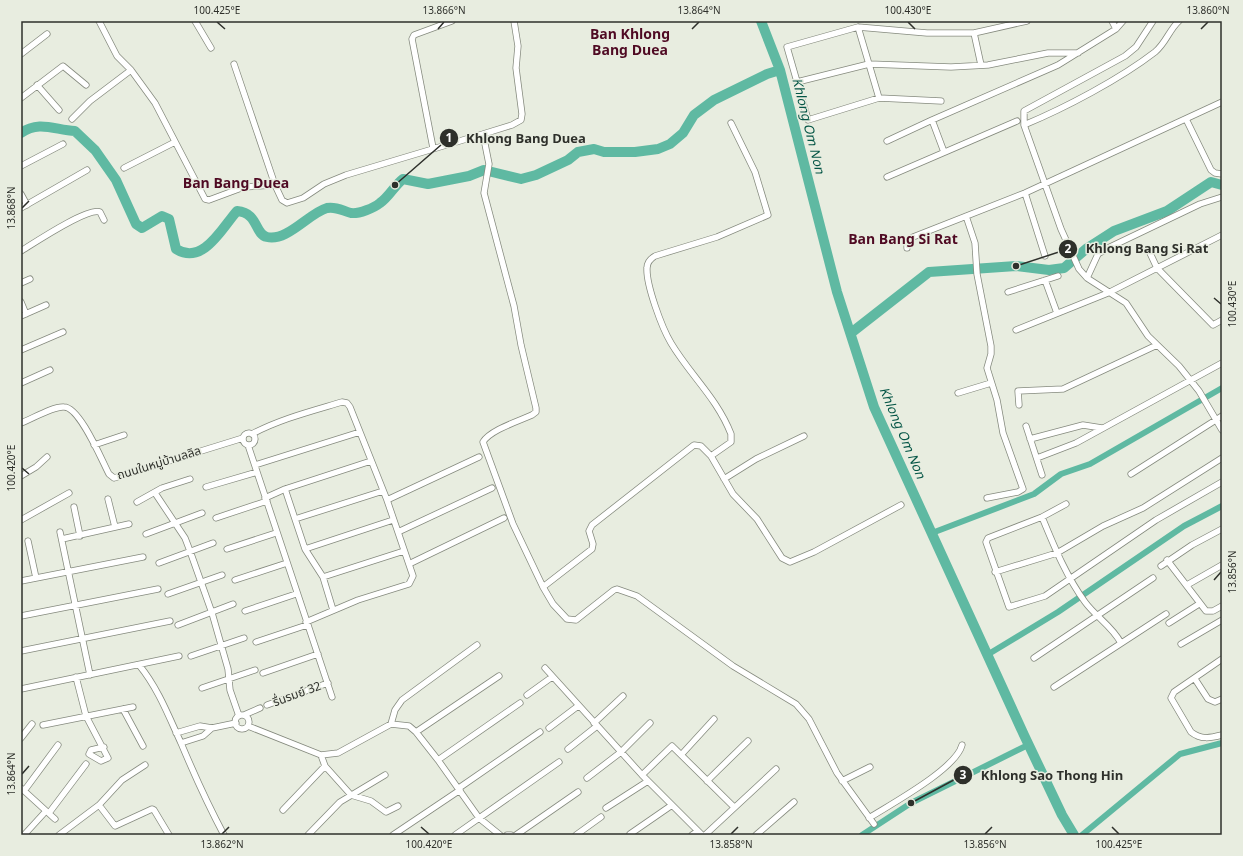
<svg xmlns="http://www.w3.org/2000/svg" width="1243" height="856" viewBox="0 0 1243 856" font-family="Georgia,'Noto Sans Thai',serif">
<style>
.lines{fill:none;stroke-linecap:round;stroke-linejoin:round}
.canal{stroke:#5fb9a2;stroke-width:6}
.river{stroke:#5fb9a2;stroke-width:10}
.street-casing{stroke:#858a7e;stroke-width:7}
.street{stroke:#fff;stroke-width:5.5}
.ticks{fill:none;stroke:#2e302b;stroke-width:1.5}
.labels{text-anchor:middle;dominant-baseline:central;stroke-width:3;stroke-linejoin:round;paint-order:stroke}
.street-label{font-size:12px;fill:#2e302b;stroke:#e8ede0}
.water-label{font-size:13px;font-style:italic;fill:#045545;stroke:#e8ede0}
.quarter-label{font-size:14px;font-weight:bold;fill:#4f0a23;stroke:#e8ede0}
.leader{fill:none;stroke:#2e302b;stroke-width:1.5}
.callout-dot{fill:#2e302b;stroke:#e8ede0;stroke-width:1.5}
.mark-label{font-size:12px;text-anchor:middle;font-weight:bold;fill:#fff}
.callout-label{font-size:13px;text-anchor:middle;font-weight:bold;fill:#2e302b;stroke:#e8ede0;stroke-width:3;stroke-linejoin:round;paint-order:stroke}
.neatline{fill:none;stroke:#2e302b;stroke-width:1.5}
.ticks-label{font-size:10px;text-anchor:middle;fill:#2e302b}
</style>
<rect width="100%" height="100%" fill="#e8ede0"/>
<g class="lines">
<path class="canal" d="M932,533L1034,494L1061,474L1090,464L1222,388
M987,655L1058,612L1184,526L1222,506
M862,835L911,803L1028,745
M1082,835L1180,754L1222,743"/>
<path class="river" d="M761,21L780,70L837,292L874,407L1024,735L1062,815L1074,835
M21,133C39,120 55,130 75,131L95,150L116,180L136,224L142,228L162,216L169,219L176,249C203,266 222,228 237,211C259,213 254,234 267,237C287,242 309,213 327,208C336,206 343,211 351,213C359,214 374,208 380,203C389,197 394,186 403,179L428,184L469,176L484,170L521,179L536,175L568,160L578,152L594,149L604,152H635L658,149L670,144L683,133L694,115L714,100L767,74L780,70
M851,333L929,272L1016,266L1049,270L1064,268L1086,249L1114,231L1167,211L1211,182L1222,185"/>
<g class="street-casing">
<path id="street" d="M99,21L117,56L131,70L155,103L205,199L209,200L244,187L275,185
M195,21L211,48
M514,21L518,46L516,68L522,114L521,120L512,125L483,134L489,164L484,193L514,306L521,345L536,408V412L532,415C519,421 490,430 483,442L513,524L543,587L553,604L567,619L576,620L614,590L617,589L637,596L733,666L796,704L809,719L837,773L874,824
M1112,21L1116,29
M1153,21L1136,47L1125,56L1024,111V125C1065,108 1120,79 1155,52C1166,43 1169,30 1179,21
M858,27L879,98
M974,33L981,65
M21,54L47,34
M234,64L275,185L282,200L287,203L303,198L324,184L346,175L483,134
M797,82L869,64L951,67L988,65L1048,53H1078
M37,85L59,110
M21,98L63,66L86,85
M941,101L879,98L808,120L787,47L858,27L927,33H974L1027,21
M72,119L90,101L131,70
M1186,119L1211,170L1215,173L1222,174
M932,120L1058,65L1116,29L1123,21
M1024,125L1061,229L1079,269L1087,278L1126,303L1148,336L1179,366L1199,391L1222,430
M887,141L932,120L944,152
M433,148L412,39L414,35L452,21
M21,166L63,144
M124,168L175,142
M887,177L1017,121
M1025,193L1045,256
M21,194L27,205
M21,208L87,170
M966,216L975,243L977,274L991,346V354L987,368L997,400L1003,433L1023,489L1018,492L987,498
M907,248V244L913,237L1025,193L1222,102
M21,251C34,243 88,207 100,212L104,220
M1150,253L1157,268L1213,325L1222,320
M1087,278L1098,254L1108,248L1200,204L1222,197
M1045,280L1057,313
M21,283L30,279
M1008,292L1058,276
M21,302L26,314
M21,316L46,305
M1016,330L1108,293L1222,235
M21,350L63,332
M21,383L50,370
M958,393L991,383
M1019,405L1018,391L1063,389L1157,345
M21,423C32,419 53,406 64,407C80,407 102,461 109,474L114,478L243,438
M1026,426L1042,475
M243 439a6 6 0 1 1 12 0a6 6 0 1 1-12 0Z
M252,434C280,419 312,411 342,402L347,403L350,407L387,500L413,576L409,584L358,600L306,622
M1030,439L1083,425L1102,428
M94,445L124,435
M248,445L332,697
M711,456L731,442V434C717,398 690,375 671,343C662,328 646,285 647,268C647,262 650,259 655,256L717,237L768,215L755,172L731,123
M1037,458L1076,443L1222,363
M255,465L360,432
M1131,474L1222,416
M21,476L36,467L47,457
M724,479L756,459L804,436
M206,487L257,472
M285,489L371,461
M155,493L185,538L190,551L212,613L228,669L230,690L239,716
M265,498L285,489L305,549L323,577L333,610
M108,499L115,527
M387,500L479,457
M137,502L162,488L190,479
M1066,504L1042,517L988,538L986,542L1009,607L1045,596L1156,520L1222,482
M74,507L80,536
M1042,517C1054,546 1066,576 1085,602C1096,617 1112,626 1121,643
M216,518L267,501
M295,519L383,491
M21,520L69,493
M60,532L90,675
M398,532L492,488
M146,534L202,513
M62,539L129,524
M28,541L36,578
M227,549L276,533
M305,549L393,520
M1167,560L1206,611H1213L1222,606
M159,563L213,543
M409,564L504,518
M1161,566L1192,545L1222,529
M995,572L1057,553L1103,526L1143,508L1222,458
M323,577L404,551
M235,580L287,563
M21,581L143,557
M1187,585L1222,565
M543,587L592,549L593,544L589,531L592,525L694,445L701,446L711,456L733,494L757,519L782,558L790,562L814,552L901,505
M168,594L222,575
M245,611L296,594
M21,616L158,589
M1169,623L1199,604
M178,625L233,604
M256,642L307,625
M1181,644L1222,620
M21,651L170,621
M191,656L244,638
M1034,658L1153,578
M1222,659L1174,692L1171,698L1191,732C1201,740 1210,738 1222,735
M139,665C158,688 169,717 181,743C194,774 208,805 224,835
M545,668L642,775L702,835
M263,673L318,654
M76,677L86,716L108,758L101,761L89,754L91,750L104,747
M1195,679L1208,699L1215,702L1222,699
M1054,687L1166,614
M202,688L255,670
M21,689L179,656
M527,695L552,677
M267,705L328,683
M123,709L143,746
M244,715L260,708
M235 722a7 7 0 1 1 14 0a7 7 0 1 1-14 0Z
M594,723L623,696
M391,724L395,710L402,700L477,645
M43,725L133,707
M248,726L321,755L338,753L391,724L409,726L416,732L438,760L479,818L500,835
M549,728L578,706
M416,732L499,676
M176,733L200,726L212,728L236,723
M21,738L32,724
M181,743L203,736L212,728
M568,749L597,726
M321,755L325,766L351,795L371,801L386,812L398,806
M681,755L714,719
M438,760L520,703
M642,775L672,746L734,807
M587,778L621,752L650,723
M707,781L748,741
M842,781L870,767
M21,788L55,819
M459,788L540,732
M24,791L58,745
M99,805L115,826L152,809L154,810L169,835
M606,808L648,781
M283,810L325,766
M49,813L86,764
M869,818C891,804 956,769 962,745
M630,834L672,805
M24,835L46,811
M59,835L99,805L122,780L145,765
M308,835L340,802L385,775
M393,835L460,790
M455,835L559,762
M507,835H511
M516,835L578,792
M576,835L601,817
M692,835L698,831
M705,835L776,769
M756,835L794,802"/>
</g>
<use href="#street" class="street"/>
</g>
<path class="ticks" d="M217,22L225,29M908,22L915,29M438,29L444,22M692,29L699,22M1201,29L1208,22M22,208L29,201M1214,298L1221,304M22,468L29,474M1214,580L1221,572M22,774L29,766M421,827L429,834M1112,827L1119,834M222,834L229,827M731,834L738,827M985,834L992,827"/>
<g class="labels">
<g class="street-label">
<text transform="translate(159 463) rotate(-17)">ถนนในหมู่บ้านลลิล</text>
<text transform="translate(297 694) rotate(-20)">รื่นรมย์ 32</text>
</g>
<g class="water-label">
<text transform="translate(808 126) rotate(76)">Khlong Om Non</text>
<text transform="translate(902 433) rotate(67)">Khlong Om Non</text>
</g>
<g class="quarter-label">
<text x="630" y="34">Ban Khlong<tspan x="630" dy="16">Bang Duea</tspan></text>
<text x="236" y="183">Ban Bang Duea</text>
<text x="903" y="239">Ban Bang Si Rat</text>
</g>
</g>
<path class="leader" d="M395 185L449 138M1016 266L1068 249M911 803L963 775"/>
<g class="callout-dot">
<circle cx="395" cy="185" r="4"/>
<circle cx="1016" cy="266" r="4"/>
<circle cx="911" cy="803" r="4"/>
<circle cx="449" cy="138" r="10"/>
<circle cx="1068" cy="249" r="10"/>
<circle cx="963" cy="775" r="10"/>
</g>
<g class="mark-label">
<text x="449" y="142">1</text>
<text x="1068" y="253">2</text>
<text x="963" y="779">3</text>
</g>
<g class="callout-label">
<text x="526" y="143">Khlong Bang Duea</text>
<text x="1147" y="253">Khlong Bang Si Rat</text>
<text x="1052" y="780">Khlong Sao Thong Hin</text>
</g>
<rect width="1243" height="856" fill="none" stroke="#e8ede0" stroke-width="44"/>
<rect x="22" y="22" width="1199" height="812" class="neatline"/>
<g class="ticks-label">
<text x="217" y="14">100.425°E</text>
<text x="444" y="14">13.866°N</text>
<text x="699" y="14">13.864°N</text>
<text x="908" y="14">100.430°E</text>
<text x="1208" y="14">13.860°N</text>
<text transform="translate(11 208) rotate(-90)" y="4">13.868°N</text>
<text transform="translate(1232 304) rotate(-90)" y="4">100.430°E</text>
<text transform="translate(11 468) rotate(-90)" y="4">100.420°E</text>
<text transform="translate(1232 572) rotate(-90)" y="4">13.856°N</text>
<text transform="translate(11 774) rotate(-90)" y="4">13.864°N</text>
<text x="222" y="848">13.862°N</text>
<text x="429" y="848">100.420°E</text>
<text x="731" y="848">13.858°N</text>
<text x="985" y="848">13.856°N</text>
<text x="1119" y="848">100.425°E</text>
</g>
</svg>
